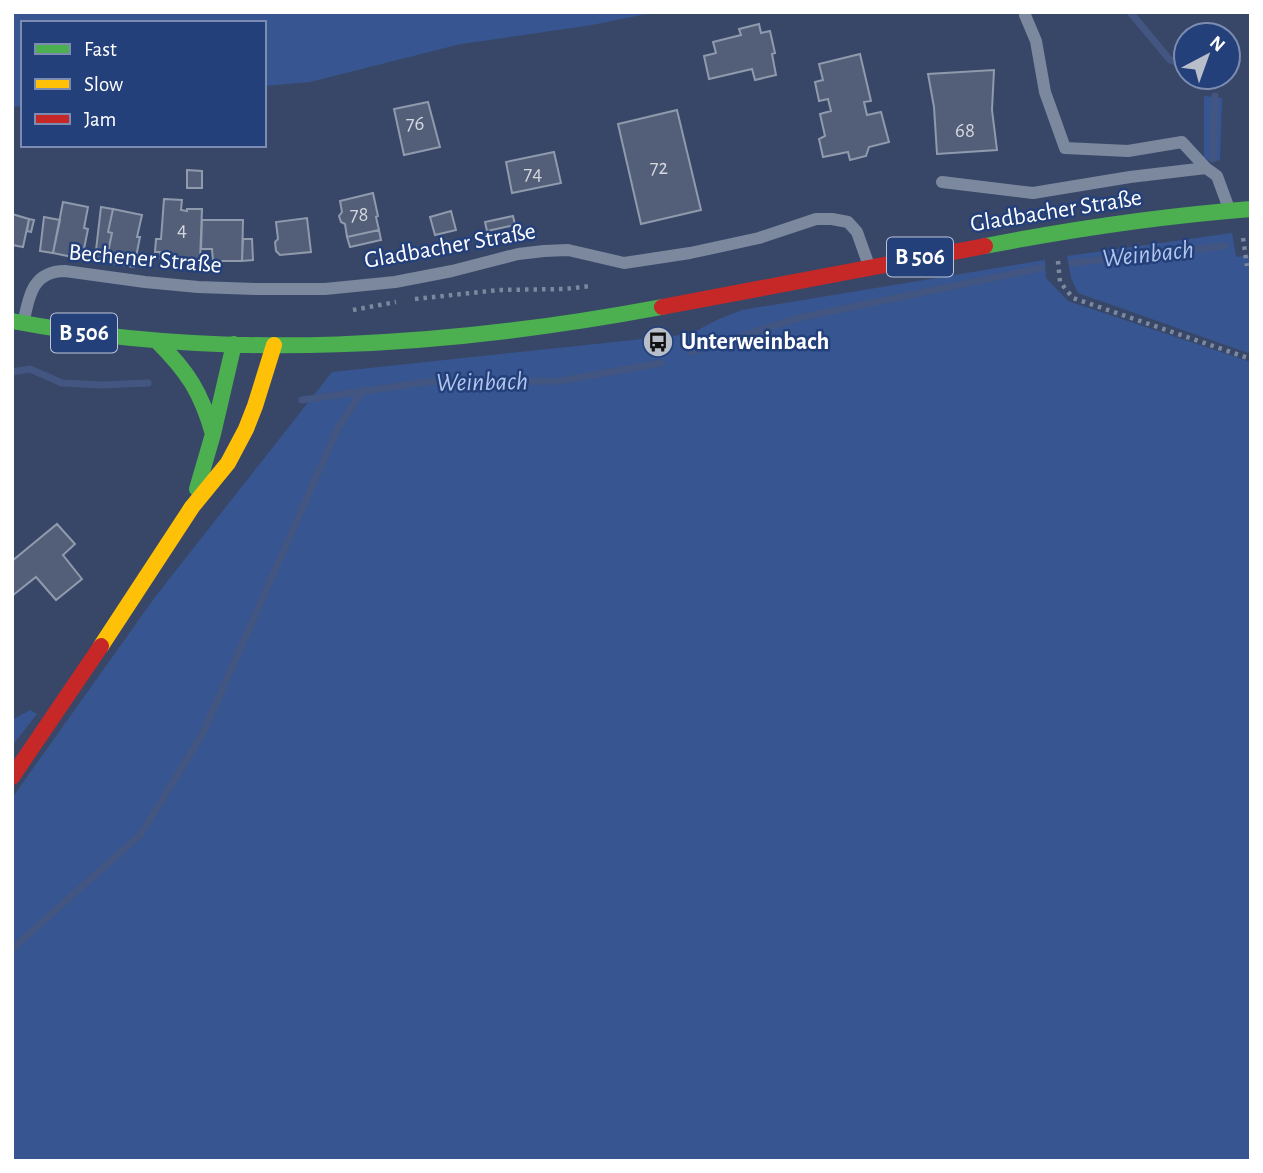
<svg xmlns="http://www.w3.org/2000/svg" width="1263" height="1173" viewBox="0 0 1263 1173" font-family="'Alegreya Sans',sans-serif">
<style>
.green{fill:#375691}
.lines{fill:none;stroke-linecap:round;stroke-linejoin:round}
.stream{stroke:#425681;stroke-width:7}
.building{fill:#535f79;stroke:#909aad;stroke-width:2}
.path{stroke:#7c889e;stroke-width:4.5;stroke-dasharray:3.5 5;stroke-linecap:butt}
.lane{stroke:#7c889e;stroke-width:12}
.fast{stroke:#4caf50;stroke-width:16}
.slow{stroke:#ffc107;stroke-width:16}
.jam{stroke:#c62828;stroke-width:16}
.labels{text-anchor:middle;dominant-baseline:central;stroke-width:5;stroke-linejoin:round;paint-order:stroke}
.number-label{font-size:21px;fill:#d4d7de}
.shield{fill:#24407b;stroke:#bdc6d7;stroke-width:2}
.shield-label{font-size:23px;font-weight:bold;fill:#fff}
.street-label{font-size:24px;fill:#fff;stroke:#24407b}
.poi-label{font-size:24px;font-weight:bold;fill:#fff;stroke:#24407b;text-anchor:start}
.water-label{font-size:26px;font-style:italic;fill:#b2c6ed;stroke:#24407b}
</style>
<rect width="100%" height="100%" fill="#384767"/>
<path class="green" d="M12,12H656L592,25L461,44L310,82L264,86V23H23V106L12,107Z
M1204,96L1222,98L1220,160L1211,162L1204,157Z
M1232,233L1236,257L1251,255V354L1078,293L1071,278L1067,256Z
M1045,260L1046,278L1068,301L1251,362V1161H12V798L155,597L332,372L690,334L719,319L742,310Z
M30,710L37,714L12,746V720Z"/>
<g class="lines">
<path class="stream" d="M1130,12L1170,60L1186,64
M1213,159L1215,96
M1072,263L1225,246
M691,352L799,318L1041,268
M12,372L30,369L62,383L101,385L148,383
M302,400L427,382L560,381L661,363
M12,949L141,834L203,733L338,428L362,391"/>
</g>
<path class="building" d="M759,24L761,33L770,31L775,53L772,54L776,75L755,80L752,69L709,79L704,56L716,53L713,42L741,35L739,29Z
M860,54L871,101L864,102L867,115L881,112L889,142L869,147L866,156L850,160L848,152L823,157L819,139L825,136L820,114L831,111L828,99L819,101L815,82L823,80L819,64Z
M994,70L992,110L997,150L937,154L934,107L928,74Z
M428,102L440,147L404,155L394,109Z
M677,110L701,210L641,224L618,124Z
M554,152L561,183L512,193L506,162Z
M187,170L202,171V188H187Z
M373,193L378,216L376,217L379,230L347,237L345,224L341,222L339,216L342,212L340,201Z
M164,199L182,200L181,210L187,211V209H202L200,261L160,258V252H155L156,239H161Z
M63,202L88,207L84,228L88,229L82,259L53,253Z
M101,207L113,209L108,232L112,233L106,261L95,259Z
M113,209L142,215L137,237H140L134,267L106,262L112,233L108,232Z
M451,211L456,230L435,235L430,217Z
M12,214L29,219L23,247L12,245Z
M513,216L515,225L487,231L485,222Z
M44,217L60,220L53,253L40,251Z
M307,218L311,252L280,255L276,251L275,242L278,239L276,222Z
M29,219L34,220L31,232L27,231Z
M202,220H243L242,261H213L212,249H201Z
M379,230L381,240L350,247L347,237Z
M243,239H252L253,260L242,261Z
M57,524L75,544L63,555L82,579L56,600L36,577L12,596V561Z"/>
<g class="lines">
<path class="path" d="M1243,238L1247,266
M1058,261L1060,282L1073,298L1251,359
M415,299L499,290L564,289L591,286
M353,310L396,302"/>
<path class="lane" d="M1025,15L1036,41L1045,92L1065,148L1128,151L1182,142L1206,168L1217,176L1228,206
M942,182L1033,193L1130,177L1206,168
M24,320C29,294 34,271 65,271L145,282L198,287L255,289H325L395,282L452,271L518,254L544,251L568,250L624,263L690,253L759,238L816,219H832L848,222L857,232L868,263"/>
<path class="fast" d="M985,246C1073,229 1162,216 1251,209
M12,321C227,362 448,347 662,307
M157,341C188,372 201,392 213,434
M197,489L213,434L234,344"/>
<path class="slow" d="M101,646L192,507L228,463L246,429L255,406L274,345"/>
<path class="jam" d="M662,307L985,246
M12,777L101,646"/>
</g>
<defs>
<g id="bus-disc" transform="scale(1.575)"><circle r="9.5" fill="#b9bfca" stroke="#24407b"/><path d="M-5-6H5V4H4V6H2V4H-2V6H-4V4H-5ZM-3.5-4V0h7V-4ZM-3.5 1.2v1.5H-2V1.2ZM2 1.2v1.5H3.5V1.2Z" fill="#111"/></g>
</defs>
<g fill-rule="evenodd">
<use href="#bus-disc" x="658" y="342"/>
</g>
<g class="labels">
<g class="number-label">
<text x="415" y="123">76</text>
<text x="965" y="130">68</text>
<text x="659" y="167">72</text>
<text x="533" y="173">74</text>
<text x="359" y="214">78</text>
<text x="182" y="229">4</text>
</g>
<g class="shield">
<rect x="887" y="237.5" width="66" height="39" rx="5"/>
<rect x="51" y="313.5" width="66" height="39" rx="5"/>
</g>
<g class="shield-label">
<text x="920" y="257">B 506</text>
<text x="84" y="333">B 506</text>
</g>
<g class="street-label">
<text transform="translate(1056 211) rotate(-9)">Gladbacher Straße</text>
<text transform="translate(450 246) rotate(-10)">Gladbacher Straße</text>
<text transform="translate(145 259) rotate(5)">Bechener Straße</text>
</g>
<g class="poi-label">
<text x="681" y="342">Unterweinbach</text>
</g>
<g class="water-label">
<text transform="translate(1148 254) rotate(-6)">Weinbach</text>
<text transform="translate(482 382) rotate(-1)">Weinbach</text>
</g>
</g>
<rect width="1263" height="1173" fill="none" stroke="#ffffff" stroke-width="28"/>
<rect x="21" y="21" width="245" height="126" fill="#24407b" stroke="#7c8cb0" stroke-width="2"/>
<rect x="35" y="44" width="35" height="10" fill="#4caf50" stroke="#7c8cb0" stroke-width="2"/>
<text x="84" y="56" font-size="21" fill="#ffffff">Fast</text>
<rect x="35" y="79" width="35" height="10" fill="#ffc107" stroke="#7c8cb0" stroke-width="2"/>
<text x="84" y="91" font-size="21" fill="#ffffff">Slow</text>
<rect x="35" y="114" width="35" height="10" fill="#c62828" stroke="#7c8cb0" stroke-width="2"/>
<text x="84" y="126" font-size="21" fill="#ffffff">Jam</text>
<g transform="translate(1207 56) rotate(41)"><circle r="33" fill="#24407b" stroke="#7c8cb0" stroke-width="2"/>
<path d="M0-5L12 26L0 18L-12 26Z" fill="#b9bfca"/>
<text y="-10" font-size="19" font-weight="bold" text-anchor="middle" fill="#ffffff">N</text>
</g>
</svg>
